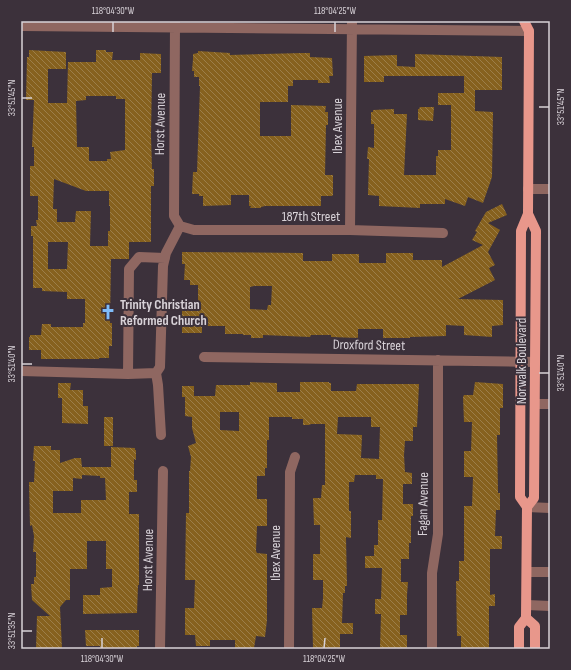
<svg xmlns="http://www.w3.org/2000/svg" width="571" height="670" viewBox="0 0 571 670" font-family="'Sofia Sans Condensed',sans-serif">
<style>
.building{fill:url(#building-back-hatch);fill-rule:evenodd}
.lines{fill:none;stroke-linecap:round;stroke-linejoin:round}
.minor{stroke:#8f6761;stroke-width:10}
.major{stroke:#e8978b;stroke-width:10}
.ticks{fill:none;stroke:#d8d2d8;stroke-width:1.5}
.labels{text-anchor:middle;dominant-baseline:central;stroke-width:4;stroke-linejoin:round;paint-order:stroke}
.street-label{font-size:14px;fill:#d8d2d8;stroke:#3c313b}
.poi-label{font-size:14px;font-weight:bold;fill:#d8d2d8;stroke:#3c313b;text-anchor:start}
.neatline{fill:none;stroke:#d8d2d8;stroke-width:1.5}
.ticks-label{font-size:10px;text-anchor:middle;fill:#d8d2d8}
</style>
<defs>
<pattern id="building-back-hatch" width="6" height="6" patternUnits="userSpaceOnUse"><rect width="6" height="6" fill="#86611e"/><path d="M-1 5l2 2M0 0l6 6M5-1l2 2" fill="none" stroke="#9c7e49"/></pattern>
</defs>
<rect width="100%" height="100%" fill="#3c313b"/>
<path class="building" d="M29,50L66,52V69H48V103H67L68,62H96V50H106V52H113L112,60H140V53L161,54V73H152L151,136L152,169H154V186H151V242H129V259H111L110,323H112V346H109V358H99V359H41V350H29V337H30V335H41L42,324H51V327H83V323H85V299H67V292L42,291V288H33V236H31V226H37L36,220H38V196H30V166H34V147H32L34,100H26L27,57H29ZM86,96H116V99H125V150L110,152L111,159H107V161H89V147H77L76,101L86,100ZM54,179L86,191H109V206H110V231H108V246H90L91,211H76L75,222H57V209H53ZM48,242H68L67,269H48Z
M198,51L230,53V55L302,53H310V57L332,58L333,76H329L330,83H318V80H293V86H288V102H260V136H291V105L326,106L325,112H328V125H326L325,175H333V195L332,196H321V206H265L261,207V208H250L251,206H249V195H231V205L203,206V196H199V194H192L193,172H197L200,86H199V77H194V71H192L193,59V54L198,53Z
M415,54L502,57V90H475V111L493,112L492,177L483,203L468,197L465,206L445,199V204H420V208L379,206V196L368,195L369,159H367L368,147L374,148V124H371V112H373V110L394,109V114H407L404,175H436V156H438V150H451V105H438V93H464V76H384V82H364V56L397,55V66L415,67Z
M420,107H434L433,121L418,120V109H419Z
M502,204L507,215L488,223L500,230L488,252L495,265L489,268L495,280L458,299L503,300V325L492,326V337L464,335V326L446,325V336L410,337V338H383V329H358V338L331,337V335H311L310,337L263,335V338H251V335H243V334H225V326H202V333H182V306H198V285H190V280H184L185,264H182V252L303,253V261H332V254H359V263H386V253H413V260H442V267L483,245L472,240L477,232L475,231L486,212ZM254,286H272L271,305H268L267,310L250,309V287Z
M250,382L277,383V392H300V382H329V383H331V391H356L357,384H419L417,427H413V441H405L404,455L405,472L412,473V484H403V504H413V516H411V543H409V559H401V582H408L407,595V615H400V635H407V649L380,648L381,614H375V599H381L382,568H365V556H374V545H378V520H382L383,479H376V475H355L354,482H349V511H351V538L346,537L347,586H345V593H343L342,623H353V634H340V648H313L312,608H322L323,598V580H313V554H320V525H314L313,498H321L322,485H325V424H311L309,425H303V419H292V417H269V440H267V468H265V476H257V499H267V526H257L256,551L257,553L267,554V620L265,637L256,636L254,648H235V640H210V646H196L195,635H185V608H194L195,580H185L186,513H189V471H190L191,457L188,446L196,443L192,428V417L185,416V397H182V386H194V396H215L216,385H250ZM220,412H239V431L220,430ZM338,417H371V427H380L379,459L361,458L362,435L337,434Z
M475,382L503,384V408H500V435H497L498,493H500V510H496L495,536H502V549H490V595L495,594V606H489V649H461V636H457L456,581H459V561H464V506H472L473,477H464V451H471L472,422H464L463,397L464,395H473Z
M58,383H71L70,390H83V406H88V424L62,423V398H58Z
M104,417H113V446H104Z
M34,446H51V450H60V463L75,458H81L82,467H111V447L135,448V450H136V460L134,459V480H137V492H129V514H139V585H138L137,613L83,614V595H100V588L112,587V569H106V541H87V569H70V600H66L60,607L62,649H36L37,616H50L32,600L31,584H34V577H36V552H33L34,536L32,525L30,526L29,482H34L35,461H33ZM82,475L100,476V478H105L106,500H81V513H53V491H73V478L82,479Z
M85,630H139V646H137V649H100V646H86Z"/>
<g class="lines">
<path class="minor" d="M175,22L174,216L180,226
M21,26L529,31
M528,189H550
M180,226L194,230H350L443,233
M350,230L352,21
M204,357L535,362
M21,371L128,374L156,373L160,367L163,266L166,253L180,226
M156,373L158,385L161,435
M128,374L129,269L139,257L165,258
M535,404H550
M527,507L550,508
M527,572H550
M527,605L550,606
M160,649L163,471
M289,649L290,472L295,457
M432,649V573L438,534V360"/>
<path class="major" d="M524,21L529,31L528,214L521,231L520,497L527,507
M526,618L535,626V649
M519,649V627L526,618L527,507L534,498L536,231L528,214"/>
</g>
<path class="ticks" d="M113,32V22M335,32V22M22,98H32M539,107H549M22,364H32M539,373H549M22,631H32M102,648V638M324,648L325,638"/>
<defs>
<g id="church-bare" transform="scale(1.2)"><path d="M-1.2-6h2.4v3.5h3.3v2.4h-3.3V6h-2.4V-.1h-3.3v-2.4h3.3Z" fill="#7fbdfa" stroke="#3c313b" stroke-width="2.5" paint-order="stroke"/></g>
</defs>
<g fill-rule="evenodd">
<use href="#church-bare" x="108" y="312"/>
</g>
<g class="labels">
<g class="street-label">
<text transform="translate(160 124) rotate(-89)">Horst Avenue</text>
<text transform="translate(337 126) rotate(-90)">Ibex Avenue</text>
<text x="311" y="216">187th Street</text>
<text transform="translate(369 345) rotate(1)">Droxford Street</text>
<text transform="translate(521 361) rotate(-90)">Norwalk Boulevard</text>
<text transform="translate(423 504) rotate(-89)">Fagan Avenue</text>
<text transform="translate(275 553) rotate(-90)">Ibex Avenue</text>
<text transform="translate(148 560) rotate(-89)">Horst Avenue</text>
</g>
<g class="poi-label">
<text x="120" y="304">Trinity Christian<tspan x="120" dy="16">Reformed Church</tspan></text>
</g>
</g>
<rect width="571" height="670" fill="none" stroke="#3c313b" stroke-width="44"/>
<rect x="22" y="22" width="527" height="626" class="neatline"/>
<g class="ticks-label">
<text x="113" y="14">118°04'30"W</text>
<text x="335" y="14">118°04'25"W</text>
<text transform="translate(11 98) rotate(-90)" y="4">33°51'45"N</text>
<text transform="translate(560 107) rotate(-90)" y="4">33°51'45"N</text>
<text transform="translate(11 364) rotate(-90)" y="4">33°51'40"N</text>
<text transform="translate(560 373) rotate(-90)" y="4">33°51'40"N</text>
<text transform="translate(11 631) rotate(-90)" y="4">33°51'35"N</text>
<text x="102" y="662">118°04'30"W</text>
<text x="324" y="662">118°04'25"W</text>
</g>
</svg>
